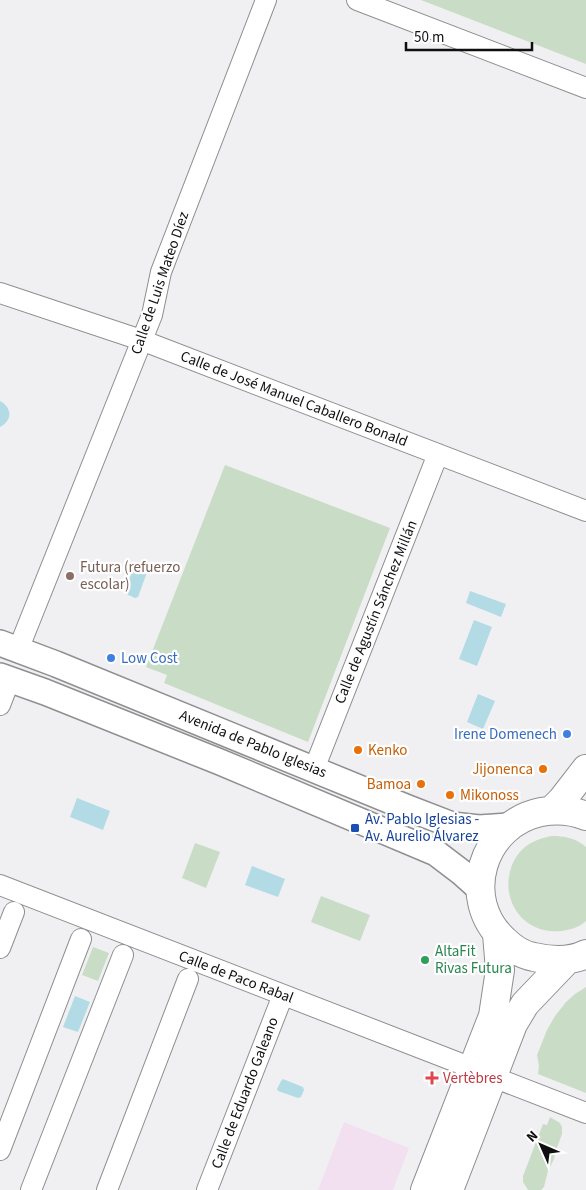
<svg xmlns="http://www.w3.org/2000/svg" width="586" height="1190" viewBox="0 0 586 1190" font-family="'Source Sans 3',sans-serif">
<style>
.commercial{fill:#f2e0f1}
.green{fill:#c9dcc6}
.water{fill:#b2dbe5}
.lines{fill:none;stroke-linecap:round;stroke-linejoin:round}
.minor-casing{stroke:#8f8f92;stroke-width:22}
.tertiary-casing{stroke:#8f8f92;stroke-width:28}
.secondary-casing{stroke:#8f8f92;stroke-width:30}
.minor{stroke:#fff;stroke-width:20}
.tertiary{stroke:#fff;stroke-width:25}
.secondary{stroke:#fff;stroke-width:28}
.education-dot{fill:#8d6e63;stroke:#fefeff;stroke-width:2}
.shop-dot{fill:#3f7fe0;stroke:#fefeff;stroke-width:2}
.food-dot{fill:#e8710a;stroke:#fefeff;stroke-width:2}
.transit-dot{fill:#1a4fb4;stroke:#fefeff;stroke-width:2}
.leisure-dot{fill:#2e9e5b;stroke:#fefeff;stroke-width:2}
.health-dot{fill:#e0444e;stroke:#fefeff;stroke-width:2}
.labels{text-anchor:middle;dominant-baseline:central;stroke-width:4.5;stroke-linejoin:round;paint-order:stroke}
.street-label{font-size:15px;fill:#0f0f10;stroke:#fefeff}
.education-label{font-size:15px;fill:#785e54;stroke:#fefeff;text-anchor:start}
.shop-label{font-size:15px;fill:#366cbe;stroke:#fefeff;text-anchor:start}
.food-label{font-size:15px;fill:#c56008;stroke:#fefeff;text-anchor:start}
.transit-label{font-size:15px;fill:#164399;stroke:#fefeff;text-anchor:start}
.leisure-label{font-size:15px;fill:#27864d;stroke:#fefeff;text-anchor:start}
.health-label{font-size:15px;fill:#be3a42;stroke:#fefeff;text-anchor:start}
</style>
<rect width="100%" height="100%" fill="#f0f0f3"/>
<path class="commercial" d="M344,1122L409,1148L393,1190H318Z"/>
<path class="green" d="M421,0H586V64Z
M225,465L390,528L308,742L164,683L167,675L146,667Z
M552,836C564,836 576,838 586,847V921C580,927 570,930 561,931C525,935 500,902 511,868C513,861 518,853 524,848C532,841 541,838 552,836Z
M195,843L220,852L206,888L182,878Z
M321,896L370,915L360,941L311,922Z
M93,947L109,953L98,981L82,975Z
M586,987V1093L538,1074L539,1066L537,1055L547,1030L555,1016L566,1002L575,994Z
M550,1117L560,1123L562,1127V1134L555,1153L554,1159L548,1171L544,1187L541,1190H528L523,1182V1176L543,1124L547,1125Z"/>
<path class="water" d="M0,401C13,408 12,421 0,427Z
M135,569L145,572L146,575L138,597L135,598L126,594L124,592L133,570Z
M470,591L506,604L501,617L466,603Z
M474,620L492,627L477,666L459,659Z
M478,694L495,701L483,729L467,722Z
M77,798L110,811L103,830L70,817Z
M252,866L285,879L278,897L245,885Z
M75,996L90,1002L78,1032L63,1027Z
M283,1079L303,1087L304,1090L301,1097L298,1098L278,1091L277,1089L281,1081Z"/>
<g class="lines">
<g class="minor-casing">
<path id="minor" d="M357,0L586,88
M0,293L141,340L586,511
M18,650L152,315L161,272L266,0
M0,705L10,679
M314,769L438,454
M0,885L472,1068
M0,948L14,912
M493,1077L586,1113
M0,1150L81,939
M31,1190L123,955
M107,1190L188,979
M207,1190L283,995"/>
</g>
<g class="tertiary-casing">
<path id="tertiary" d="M0,643L56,664L408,808L452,825L479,828L509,826
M0,676L45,692L220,762L436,853L461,872L480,889"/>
</g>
<g class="secondary-casing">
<path id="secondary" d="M552,810L562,800L586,769
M586,816C571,810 557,809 541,812C482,824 459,899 504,940C512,948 522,955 534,957C551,961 570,962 586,954
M425,1190L493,1016L500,970L497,934
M449,1190L513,1024L525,1004L567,960"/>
</g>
<use href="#minor" class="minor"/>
<use href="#tertiary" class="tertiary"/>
<use href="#secondary" class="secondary"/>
</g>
<circle class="education-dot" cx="70" cy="576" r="5"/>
<g class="shop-dot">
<circle cx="111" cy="658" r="5"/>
<circle cx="567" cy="734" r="5"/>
</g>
<g class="food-dot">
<circle cx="358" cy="750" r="5"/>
<circle cx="543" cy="769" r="5"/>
<circle cx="421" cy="784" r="5"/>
<circle cx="450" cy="795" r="5"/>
</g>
<rect class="transit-dot" x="350" y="823" width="10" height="10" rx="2.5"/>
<circle class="leisure-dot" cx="425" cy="960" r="5"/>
<path class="health-dot" d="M429.5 1070.5h5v5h5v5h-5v5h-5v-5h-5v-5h5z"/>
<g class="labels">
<g class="street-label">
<text transform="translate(160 283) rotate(-71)">Calle de Luis Mateo Díez</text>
<text transform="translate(294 399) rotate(21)">Calle de José Manuel Caballero Bonald</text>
<text transform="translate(376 612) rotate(-68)">Calle de Agustín Sánchez Millán</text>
<text transform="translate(253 744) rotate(22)">Avenida de Pablo Iglesias</text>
<text transform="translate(236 977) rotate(21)">Calle de Paco Rabal</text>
<text transform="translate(245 1093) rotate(-69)">Calle de Eduardo Galeano</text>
</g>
<g class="education-label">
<text x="80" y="567">Futura (refuerzo<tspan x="80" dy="17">escolar)</tspan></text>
</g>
<g class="shop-label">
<text x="121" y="658">Low Cost</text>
<text x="557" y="734" text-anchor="end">Irene Domenech</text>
</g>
<g class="food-label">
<text x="368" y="750">Kenko</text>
<text x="533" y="769" text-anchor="end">Jijonenca</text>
<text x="411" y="784" text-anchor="end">Bamoa</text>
<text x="460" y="795">Mikonoss</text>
</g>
<g class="transit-label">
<text x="365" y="819">Av. Pablo Iglesias -<tspan x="365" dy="17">Av. Aurelio Álvarez</tspan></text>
</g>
<g class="leisure-label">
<text x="435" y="951">AltaFit<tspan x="435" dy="17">Rivas Futura</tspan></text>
</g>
<g class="health-label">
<text x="443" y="1078">Vertèbres</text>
</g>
</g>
<g transform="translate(541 1145) rotate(315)" stroke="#fefeff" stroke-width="4" paint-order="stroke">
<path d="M0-4L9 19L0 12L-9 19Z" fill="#0f0f10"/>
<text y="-8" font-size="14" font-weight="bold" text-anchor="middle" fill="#0f0f10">N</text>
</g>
<path d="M406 42v8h126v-8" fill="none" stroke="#0f0f10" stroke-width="2.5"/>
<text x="414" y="42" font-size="15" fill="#0f0f10" stroke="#fefeff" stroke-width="4" paint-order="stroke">50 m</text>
</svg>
